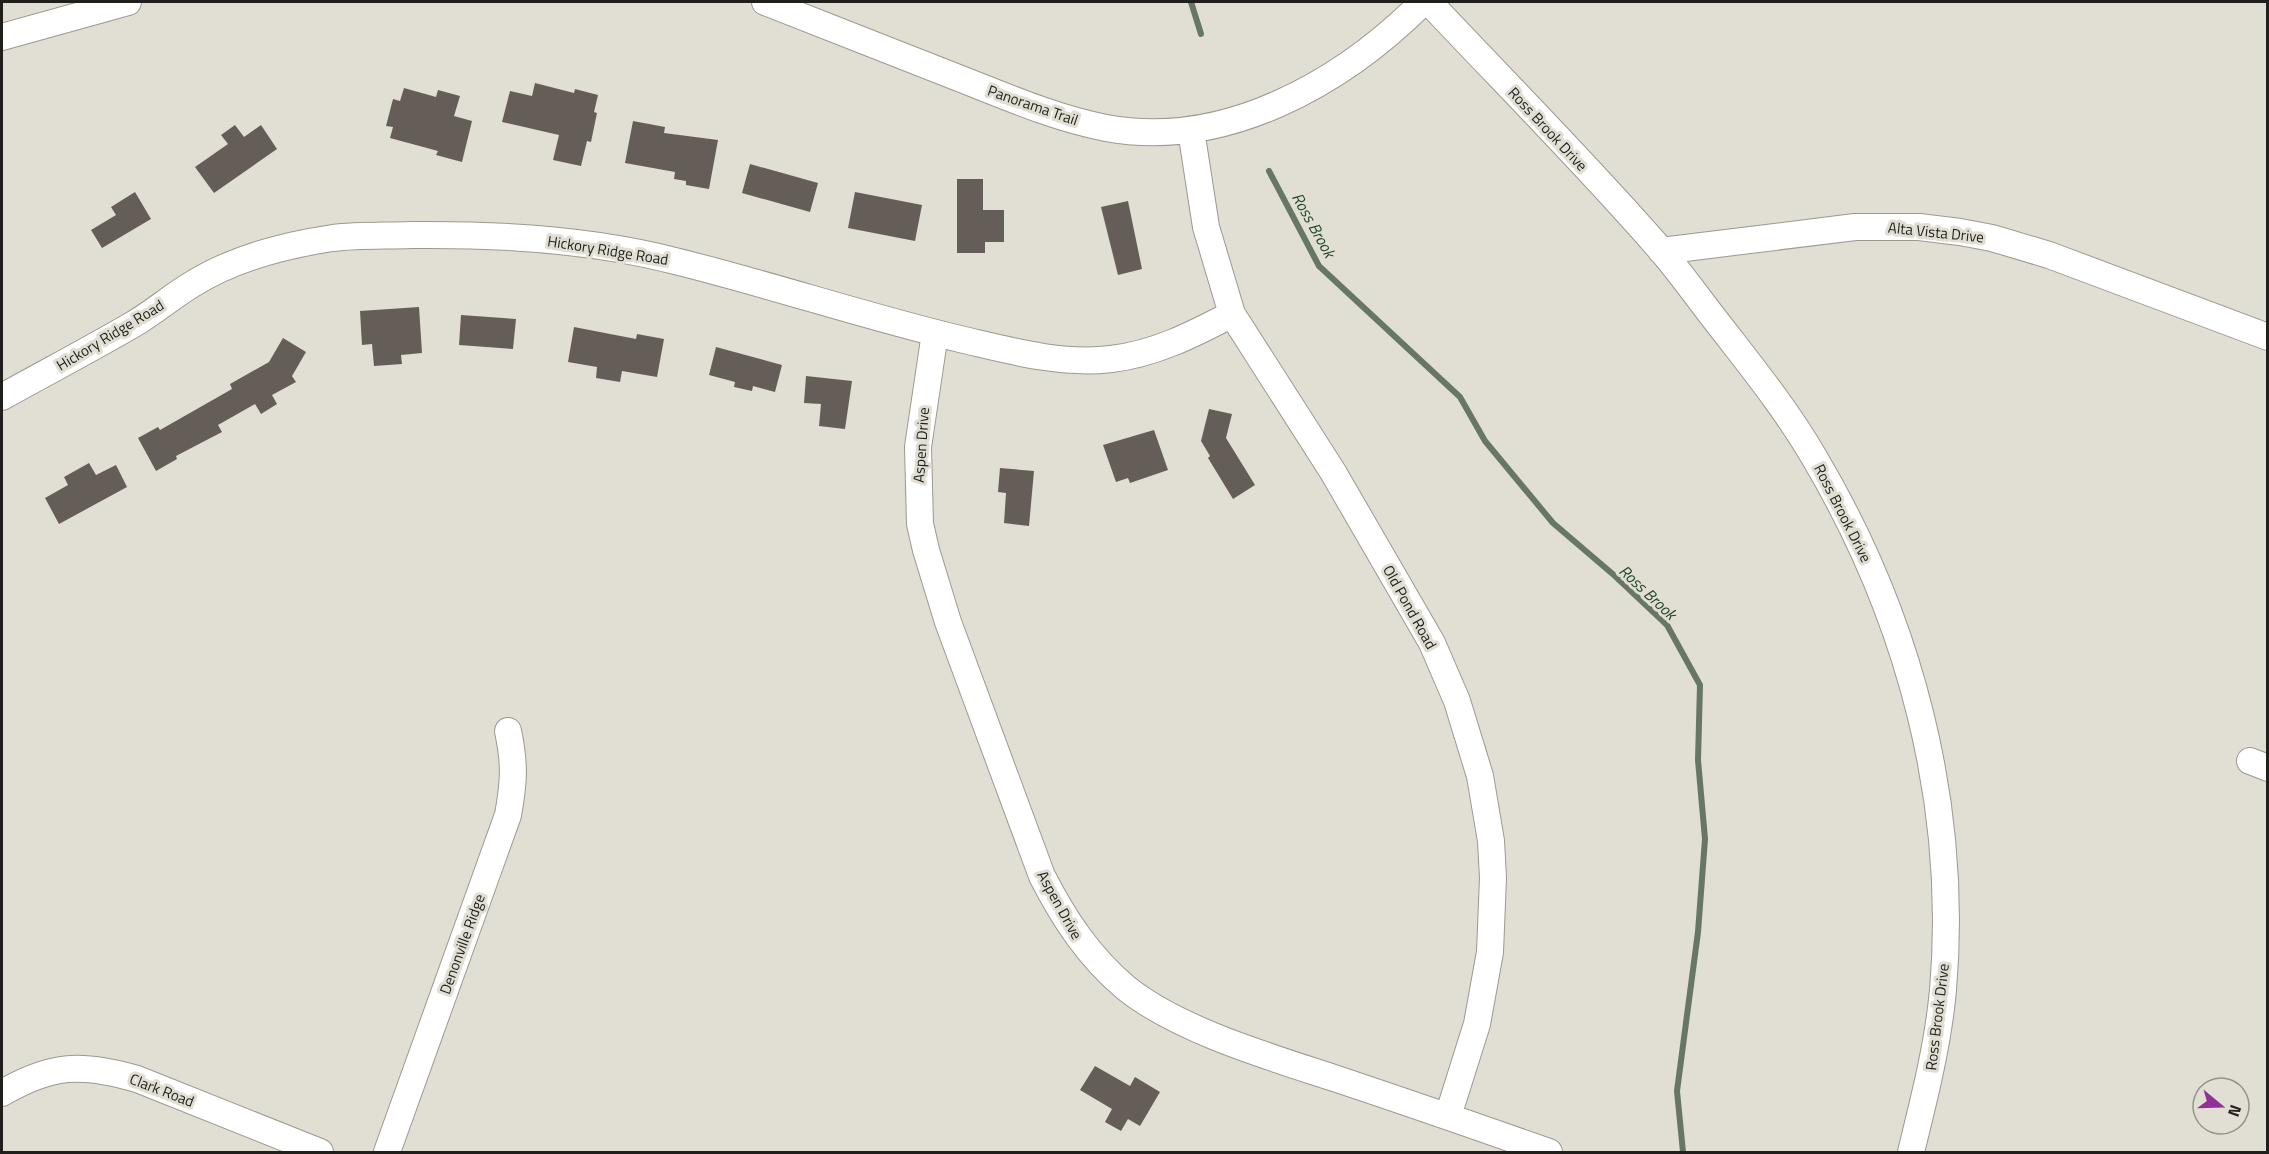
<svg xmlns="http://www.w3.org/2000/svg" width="2269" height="1154" viewBox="0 0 2269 1154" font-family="'Titillium Web',sans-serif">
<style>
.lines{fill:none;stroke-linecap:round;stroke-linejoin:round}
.stream{stroke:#667767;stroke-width:6}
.building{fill:#655e58}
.minor-casing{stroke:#9c9990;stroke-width:28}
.minor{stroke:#fff;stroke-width:26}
.labels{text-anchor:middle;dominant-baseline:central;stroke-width:6;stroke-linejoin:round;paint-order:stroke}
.street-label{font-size:15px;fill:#201f1b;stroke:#e1ded4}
.water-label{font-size:16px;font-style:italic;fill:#214928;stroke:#e1ded4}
</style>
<rect width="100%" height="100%" fill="#e1ded4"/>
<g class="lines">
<path class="stream" d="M1191,2L1201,34
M1269,171L1319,266L1460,397L1485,441L1553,523L1615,576L1667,625L1700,685L1698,760L1705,839L1698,932L1677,1091L1683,1152"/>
</g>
<path class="building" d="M535,83L574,93L575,89L598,95L594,112L597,113L591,142L587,141L581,166L553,160L559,135L502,122L510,91L532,96Z
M404,88L436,97L438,90L460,96L454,116L472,121L462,162L436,155L438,151L390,138L393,127L386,126L393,99L400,101Z
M633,121L665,127L664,133L718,140L709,189L686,185V181L674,179L675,172L625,163Z
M235,125L244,137L261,125L277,149L214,193L195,167L228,144L221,135Z
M750,164L818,183L810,212L742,193Z
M957,179H983V210H1004V242H985V253H957Z
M135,192L151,219L102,248L91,230L116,215L111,207Z
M855,192L922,205L915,241L848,228Z
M1128,201L1142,269L1118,275L1101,207Z
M419,307L422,353L401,355L402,364L374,366L372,344L362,345L360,311Z
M461,315L516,319L513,349L459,345Z
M574,327L636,339L637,334L664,339L657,377L622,371L620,382L596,378L597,367L568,362Z
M283,338L306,352L292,376L296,382L272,395L277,404L261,414L255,404L218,425L222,432L176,456L177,459L156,471L138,438L158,427L160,430L232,389L230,384L269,362Z
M716,347L782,365L775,392L753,386L752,391L734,387L735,382L709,375Z
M806,376L852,381L845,429L819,426L821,404L804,403Z
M1209,409L1232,414L1226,438L1255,485L1233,499L1208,458L1210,456L1201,441Z
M1154,430L1168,470L1130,483L1128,478L1116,482L1103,445Z
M89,463L96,475L116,465L127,487L59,524L45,498L68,485L64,477Z
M1000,468L1034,471L1029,526L1004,523L1006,493L998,492Z
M1095,1066L1130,1086L1135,1077L1160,1092L1140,1126L1128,1119L1121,1131L1105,1122L1112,1109L1080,1090Z"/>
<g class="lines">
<g class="minor-casing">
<path id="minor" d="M765,2C829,27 892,52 956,77C1005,96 1054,118 1106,128C1225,150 1342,83 1423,2
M1429,2C1506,84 1586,164 1660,249C1680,272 1698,298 1717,322C1751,366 1786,409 1814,457C1909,617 1959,803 1943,990C1938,1045 1924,1099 1911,1152
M2,37L128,2
M1191,130L1206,227L1232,314L1333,472L1432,643L1457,701L1480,776L1491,841L1493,878L1490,952L1477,1024L1448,1116
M1661,251L1855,227H1919L1960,232L1992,238L2049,255L2268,337
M935,333L918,447L920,524L926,550L948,622L1042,876C1064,919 1089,957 1126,988C1178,1030 1270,1057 1334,1078C1406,1102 1478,1127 1549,1152
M2,397C45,373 89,350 132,325C153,313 171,297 191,285C232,259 285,245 333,238C358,235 385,236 411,235C499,234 590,239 675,261C772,285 867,317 964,340C1011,351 1062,365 1111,359C1155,354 1194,334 1232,314
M2250,761L2268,768
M2,1093C52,1064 82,1063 137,1079L320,1152
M387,1152L508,815C514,782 515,764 508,731"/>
</g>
<use href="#minor" class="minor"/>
</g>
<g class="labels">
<g class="street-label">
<text transform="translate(1033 105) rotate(19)">Panorama Trail</text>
<text transform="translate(1548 129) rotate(47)">Ross Brook Drive</text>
<text transform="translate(1936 232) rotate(6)">Alta Vista Drive</text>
<text transform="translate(608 250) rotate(9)">Hickory Ridge Road</text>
<text transform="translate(110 335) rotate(-31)">Hickory Ridge Road</text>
<text transform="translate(921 445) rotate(-86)">Aspen Drive</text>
<text transform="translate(1843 513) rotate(63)">Ross Brook Drive</text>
<text transform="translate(1410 607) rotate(61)">Old Pond Road</text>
<text transform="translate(1060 905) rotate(61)">Aspen Drive</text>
<text transform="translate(462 944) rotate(-70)">Denonville Ridge</text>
<text transform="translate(1937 1017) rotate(-83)">Ross Brook Drive</text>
<text transform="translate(162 1090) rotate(21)">Clark Road</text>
</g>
<g class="water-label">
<text transform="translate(1314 225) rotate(61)">Ross Brook</text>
<text transform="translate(1648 592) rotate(43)">Ross Brook</text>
</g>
</g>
<rect width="2269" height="1154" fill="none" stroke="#201f1b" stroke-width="6"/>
<g transform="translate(2221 1106) rotate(109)"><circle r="28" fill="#e1ded4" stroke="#94928a" stroke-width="1.5"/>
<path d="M0-4.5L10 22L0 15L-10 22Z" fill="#903199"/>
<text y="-9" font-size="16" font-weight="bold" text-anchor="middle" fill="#201f1b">N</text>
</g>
</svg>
